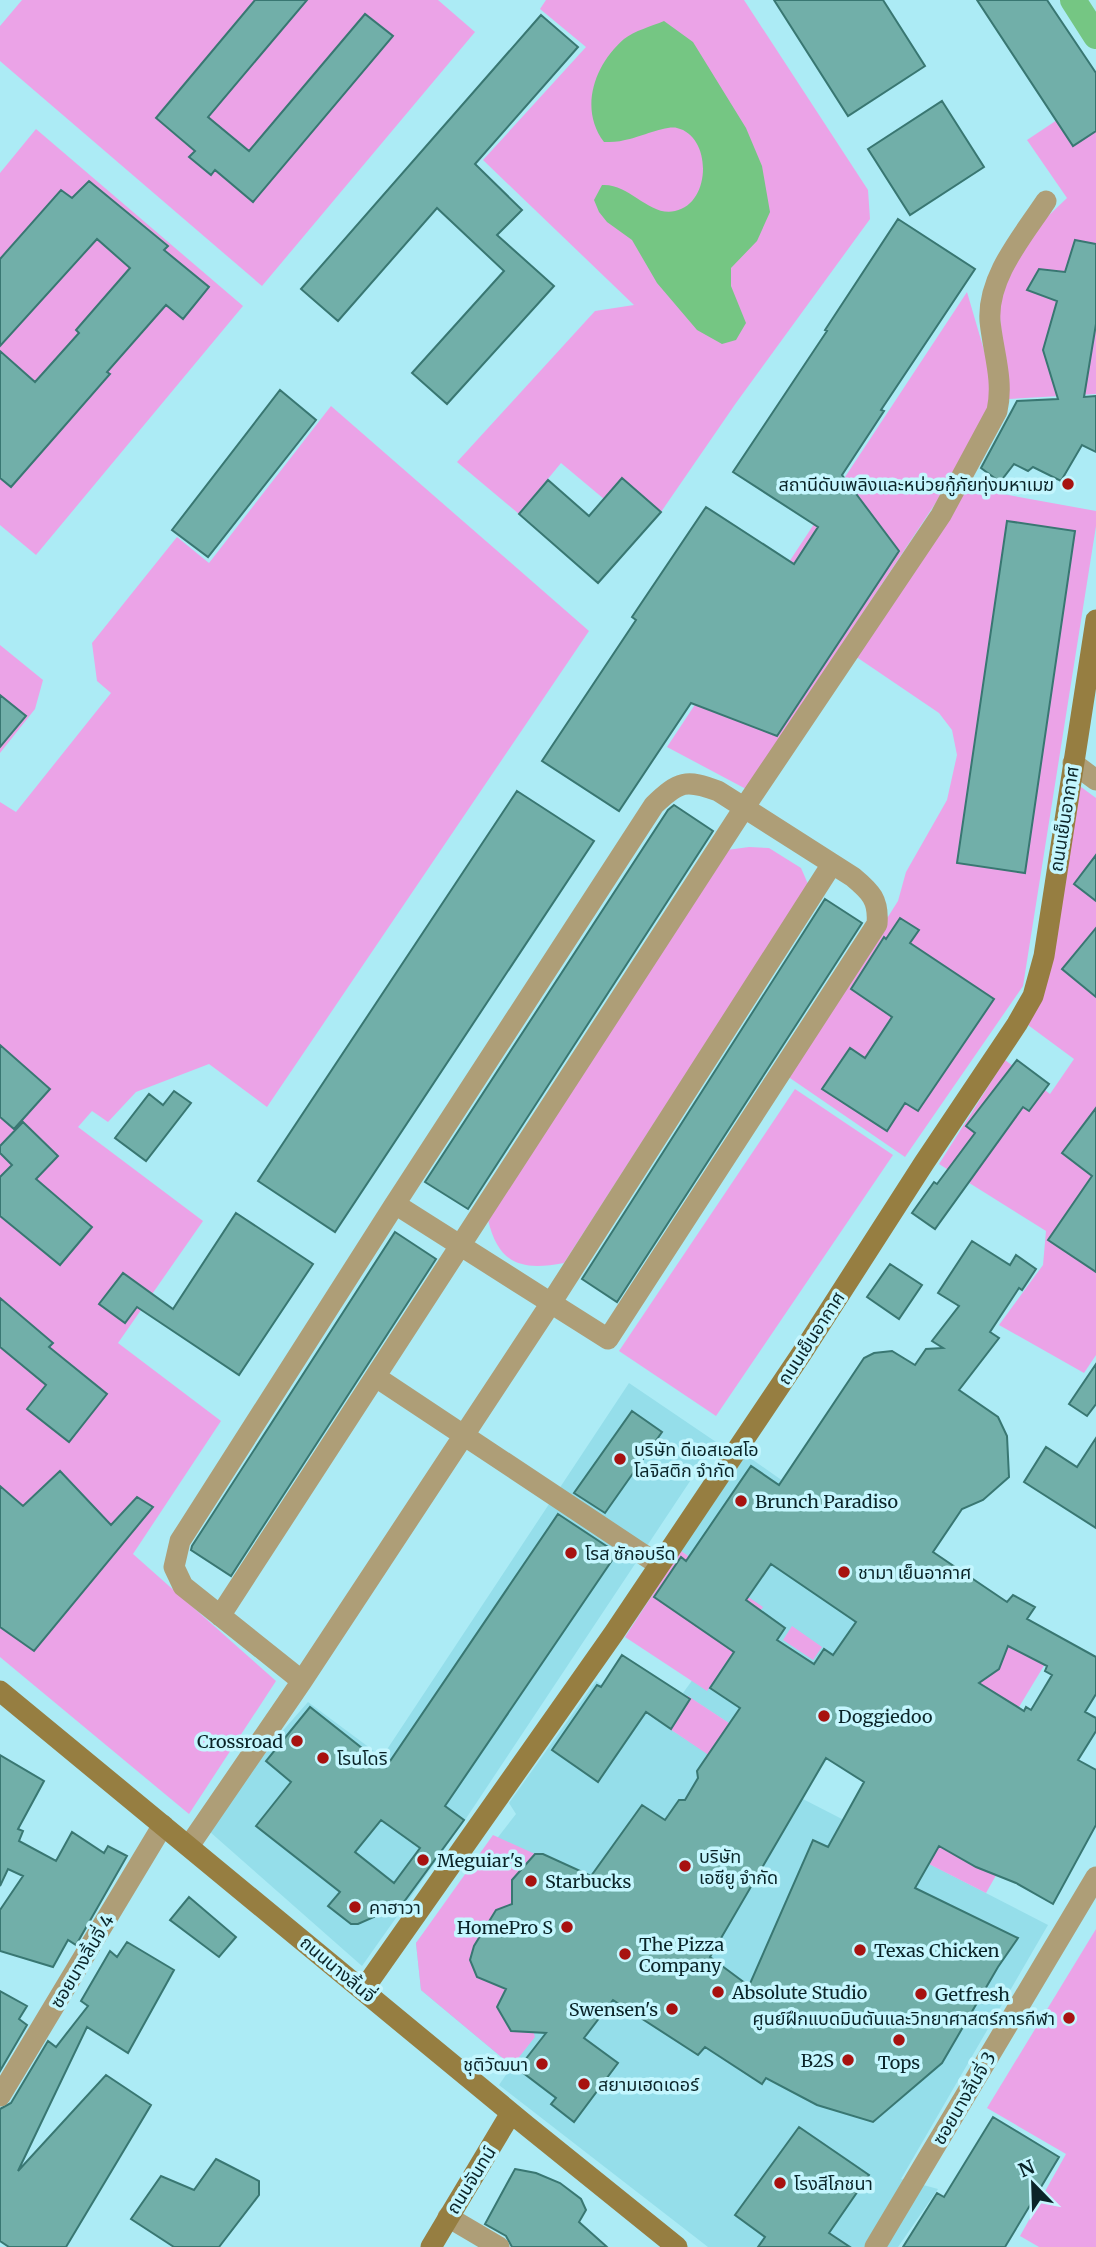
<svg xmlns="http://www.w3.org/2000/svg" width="1096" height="2247" viewBox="0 0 1096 2247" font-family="Merriweather,'Noto Sans Thai',serif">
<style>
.built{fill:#95deea}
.green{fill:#eba3e7}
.water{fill:#75c683}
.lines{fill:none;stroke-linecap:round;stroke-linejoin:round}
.canal{stroke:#75c683;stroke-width:26}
.building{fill:#71afa9;stroke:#397772;stroke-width:2;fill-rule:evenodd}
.street{stroke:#ae9e77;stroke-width:21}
.secondary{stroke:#967e41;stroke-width:21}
.poi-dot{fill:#a71210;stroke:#c4f6fe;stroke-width:2.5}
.labels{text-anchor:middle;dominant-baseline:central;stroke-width:7;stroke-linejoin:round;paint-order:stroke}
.poi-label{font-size:18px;fill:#0a2428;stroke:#c4f6fe;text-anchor:start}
.street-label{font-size:18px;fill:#0a2428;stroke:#c4f6fe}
</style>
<rect width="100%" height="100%" fill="#acebf5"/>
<path class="built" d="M629,1383L716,1442L465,1820L362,1966L201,1824L308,1702L382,1757Z
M746,1455L939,1591L814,1779L683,1693L751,1599L681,1551Z
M596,1681L764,1790L729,1846L761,1872L801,1798L1048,1925L901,2179L938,2189L898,2247H708L499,2085L512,2066L421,1990L416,1943L516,1814L509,1803Z"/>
<path class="green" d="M22,0H438L475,32L262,286L0,61V26Z
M546,0H744L868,190L870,219L736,403L661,512L623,478L604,499L561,463L519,514L457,462L595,311L634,305L483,160L586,47L540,9Z
M1096,94V394L1009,399L999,309L1005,284L1021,253L1044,220L1067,198L1027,140Z
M36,129L243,306L36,555L0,525V173Z
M967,292L995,388L994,415L746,789L667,747Z
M331,406L589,631L267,1107L209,1064L136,1092L108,1122L92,1111L78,1127L203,1221L118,1343L221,1421L133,1554L276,1681L189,1814L0,1657V802L16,812L111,693L97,681L92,643L177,537L209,563Z
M964,487L1096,511V526L1023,986L905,1157L787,1076L898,901L906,872L947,800L957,755L952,730L939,713L855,656Z
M0,645L43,680L35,709L0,753Z
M1077,784L1096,798V1355L1084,1373L999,1325L1043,1265L1046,1231L939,1164L1005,1060L1050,1094L1074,1059L1028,1025Z
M749,847L769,848L801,868L808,884L564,1263C522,1271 499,1265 488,1220L727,850Z
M795,1089L893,1155L716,1416L619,1351Z
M681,1551L763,1607L707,1691L625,1637Z
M792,1626L822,1647L813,1660L783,1640Z
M911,1631L1054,1649L998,1742Z
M688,1696L732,1725L713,1758L667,1727Z
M976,1784L1029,1817L986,1893L927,1863Z
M493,1835L535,1854L512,1880L520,1969L519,1984L535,2037L512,2066L421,1990L416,1943Z
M1096,1929V2247H1039L1020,2236L1066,2154L987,2108Z"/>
<path class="water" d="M664,21L693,42L746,128L762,166L770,212L757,241L731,268V286L746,323L736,340L722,344L697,330L657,283L632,240L607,222L599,212L594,200L602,185C630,183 649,217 675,211C712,203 712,136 677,128C666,125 638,138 625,140C618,142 611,142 604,142C579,109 594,65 624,39C634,31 652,26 664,21Z"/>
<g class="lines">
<path class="canal" d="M1073,0L1096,36"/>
</g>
<path class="building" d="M255,0H307L208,117L249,151L365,14L393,36L253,202L215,170L211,175L189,157L195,151L156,118Z
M774,0H883L925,66L848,116Z
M977,0H1047L1096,73V131L1073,146Z
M541,15L578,47L475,164L522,210L497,235L554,286L447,404L412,373L504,271L437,208L338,321L301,289Z
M942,101L984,167L910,215L868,149Z
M89,181L168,246L164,250L209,287L183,319L166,305L107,372L110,374L11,487L0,478V351L35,382L79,333L76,330L130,268L97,239L0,346V259L61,190L72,198Z
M898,219L975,269L881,410L884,411L842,475L899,551L777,736L691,703L619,811L542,761L636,620L632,617L706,507L794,564L818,527L733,472L827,331L825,330Z
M1075,240L1096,244V324L1084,397L1096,396V452L1082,445L1061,481L1033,467L1028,471L1014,464L1000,482L981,468L1017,401L1058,399L1043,350L1057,301L1027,290L1039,269L1065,272Z
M280,390L316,420L208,557L172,530Z
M622,478L661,512L598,583L519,514L548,480L589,516Z
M1007,521L1075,531L1025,873L957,863Z
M0,695L26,716L0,747Z
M517,791L594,841L335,1232L258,1181Z
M674,805L713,831L468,1209L425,1182L668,810Z
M1096,855V901L1074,884Z
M825,899L862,923L617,1302L582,1279Z
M900,918L919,930L910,943L994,999L918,1111L905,1103L887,1131L822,1089L850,1048L865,1058L892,1017L851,989L884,937L886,939Z
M1096,928V997L1062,969Z
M0,1045L50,1089L14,1129L0,1117Z
M1017,1060L1049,1084L1029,1111L1023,1107L935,1229L912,1213L934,1182L937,1184L975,1133L966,1126Z
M174,1091L191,1103L146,1161L115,1138L149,1094L163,1105Z
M1096,1108V1272L1048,1240L1092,1176L1062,1153Z
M23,1122L58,1156L36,1179L92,1227L60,1265L0,1216V1177L12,1165L0,1153V1146Z
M236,1213L313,1264L239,1375L137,1307L125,1323L99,1304L123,1273L173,1309Z
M395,1232L436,1259L231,1576L191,1550L192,1546Z
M972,1241L1010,1265L1016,1255L1036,1269L1022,1290L1019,1288L990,1332L999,1338L959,1390L998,1417L1007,1436L1009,1477L983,1500L962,1509L933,1552L1007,1602L1013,1595L1035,1607L1027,1619L1096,1657V1694L1085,1712L1096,1718V1731L1078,1760L1096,1770V1825L1053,1904L1016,1883L976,1867L939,1846L915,1888L1018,1938L998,1967L942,2063L873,2122L817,2105L766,2078L762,2084L705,2047L698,2055L613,2000L584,2038L618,2063L574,2122L551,2104L556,2098L518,2069L546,2033L511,2031L497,2007L506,1989L477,1977L470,1960L474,1946L496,1910L512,1904V1880L535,1854H543L591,1876L642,1805L665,1820L679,1800H685L698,1778L697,1771L740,1708L710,1688L734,1652L654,1597L681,1557L686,1561L751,1466L779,1485L864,1358L874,1353L892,1351L915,1365L926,1349L943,1348L932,1341L959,1306L938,1293ZM771,1564L856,1622L833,1655L824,1649L814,1664L777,1640L785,1628L746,1600ZM1008,1646L1047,1666L1045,1671L1052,1675L1031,1710L1026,1707L1024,1711L979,1683L999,1669ZM826,1758L864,1782L828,1847L813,1840L749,1986L710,1957Z
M890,1264L922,1285L899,1319L867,1297Z
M0,1298L53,1343L49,1347L107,1394L69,1442L27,1409L46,1385L0,1347Z
M1096,1364V1404L1087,1416L1069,1404Z
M632,1411L662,1432L605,1513L574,1493Z
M1096,1438V1528L1024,1482L1046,1447L1077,1467Z
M60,1471L111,1525L137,1497L153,1507L34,1651L0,1627V1486L23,1506Z
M558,1514L617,1553L445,1806L464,1820L395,1914L384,1906L374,1917L358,1924H351L328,1906L340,1892L256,1826L291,1782L266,1761L310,1707L386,1767ZM381,1820L420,1848L394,1883L355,1852Z
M622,1655L690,1699L671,1729L646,1712L598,1782L552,1750L597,1685L601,1687Z
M0,1755L44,1781L18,1829L23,1831L19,1841L56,1861L72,1832L104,1853L108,1846L127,1856L76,1945L68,1940L53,1967L0,1951V1910L23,1876L8,1869L0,1886Z
M189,1897L236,1937L219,1957L170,1920Z
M127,1942L174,1970L128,2053L87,2027L18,2171L106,2075L151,2105L66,2247H9L0,2241V2109L11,2103L48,2041L56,2047L88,2006L81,2001L110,1951L117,1957Z
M0,1991L27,2006L19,2019L27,2025L0,2071Z
M993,2117L1059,2157L1005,2247H903L937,2193L944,2197Z
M799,2127L869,2175L829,2233L850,2247H758L765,2237L735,2215Z
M216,2159L259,2181V2195L219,2247H174L131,2219L161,2176L194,2190Z
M515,2169L536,2173L560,2183L581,2199L586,2210L579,2222L607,2247H512L506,2236L485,2224Z"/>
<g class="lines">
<path class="street" d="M1073,763L1096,780
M395,1204L654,805C679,781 686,779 718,791L853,877C871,892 879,900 877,924L608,1339L551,1303L832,864
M376,1377L659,1565
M220,1616L744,808L941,515L997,411C1004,380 993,352 990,321C987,277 1023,236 1046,201
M189,1846L302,1681L551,1303L395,1204L180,1541L174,1567L183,1586L302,1681
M0,2096L163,1825
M448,2217L499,2247
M875,2247L1096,1877"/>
<path class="secondary" d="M0,1691L527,2126L677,2247
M363,1990L614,1633L802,1353L924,1163L1017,1024L1033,996L1044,956L1096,620
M431,2247L511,2113"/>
</g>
<g class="poi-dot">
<circle cx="1068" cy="484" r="7"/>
<circle cx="620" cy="1459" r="7"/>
<circle cx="741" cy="1501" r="7"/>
<circle cx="571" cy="1553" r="7"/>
<circle cx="844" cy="1572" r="7"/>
<circle cx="824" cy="1716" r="7"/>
<circle cx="297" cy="1741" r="7"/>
<circle cx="323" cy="1758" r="7"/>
<circle cx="423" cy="1860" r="7"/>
<circle cx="685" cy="1866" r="7"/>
<circle cx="531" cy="1881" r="7"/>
<circle cx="355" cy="1907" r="7"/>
<circle cx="567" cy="1927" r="7"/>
<circle cx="860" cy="1950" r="7"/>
<circle cx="625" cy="1954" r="7"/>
<circle cx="718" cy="1992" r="7"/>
<circle cx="921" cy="1994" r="7"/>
<circle cx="672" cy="2009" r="7"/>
<circle cx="1069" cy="2018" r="7"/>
<circle cx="899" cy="2040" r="7"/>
<circle cx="848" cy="2060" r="7"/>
<circle cx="542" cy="2064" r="7"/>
<circle cx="584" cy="2084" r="7"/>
<circle cx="780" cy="2183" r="7"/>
</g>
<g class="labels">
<g class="poi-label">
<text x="1054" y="484" text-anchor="end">สถานีดับเพลิงและหน่วยกู้ภัยทุ่งมหาเมฆ</text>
<text x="634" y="1449">บริษัท ดีเอสเอสโอ<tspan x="634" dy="21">โลจิสติก จำกัด</tspan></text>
<text x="755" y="1501">Brunch Paradiso</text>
<text x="585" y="1553">โรส ซักอบรีด</text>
<text x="858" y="1572">ชามา เย็นอากาศ</text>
<text x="838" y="1716">Doggiedoo</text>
<text x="283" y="1741" text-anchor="end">Crossroad</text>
<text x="337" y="1758">โรนโดริ</text>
<text x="699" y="1856">บริษัท<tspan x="699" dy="21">เอซียู จำกัด</tspan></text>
<text x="437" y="1860">Meguiar's</text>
<text x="545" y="1881">Starbucks</text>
<text x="369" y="1907">คาฮาวา</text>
<text x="553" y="1927" text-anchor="end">HomePro S</text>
<text x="639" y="1944">The Pizza<tspan x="639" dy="21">Company</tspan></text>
<text x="874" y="1950">Texas Chicken</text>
<text x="732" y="1992">Absolute Studio</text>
<text x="935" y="1994">Getfresh</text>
<text x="658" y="2009" text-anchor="end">Swensen's</text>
<text x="1055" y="2018" text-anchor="end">ศูนย์ฝึกแบดมินตันและวิทยาศาสตร์การกีฬา</text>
<text x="834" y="2060" text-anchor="end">B2S</text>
<text x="899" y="2062" text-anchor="middle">Tops</text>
<text x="528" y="2064" text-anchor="end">ชุติวัฒนา</text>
<text x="598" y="2084">สยามเฮดเดอร์</text>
<text x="794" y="2183">โรงสีโภชนา</text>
</g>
<g class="street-label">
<text transform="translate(1064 819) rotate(-81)">ถนนเย็นอากาศ</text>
<text transform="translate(811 1338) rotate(-57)">ถนนเย็นอากาศ</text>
<text transform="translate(82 1961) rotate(-59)">ซอยนางลิ้นจี่ 4</text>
<text transform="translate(338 1969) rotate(40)">ถนนนางลิ้นจี่</text>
<text transform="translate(964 2098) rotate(-59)">ซอยนางลิ้นจี่ 3</text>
<text transform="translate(471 2180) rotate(-58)">ถนนจันทน์</text>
</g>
</g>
<g transform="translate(1033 2184) rotate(337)" stroke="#c4f6fe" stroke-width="5" paint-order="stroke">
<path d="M0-5L12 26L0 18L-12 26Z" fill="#0a2428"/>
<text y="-10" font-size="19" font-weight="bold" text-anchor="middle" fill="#0a2428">N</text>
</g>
</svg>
